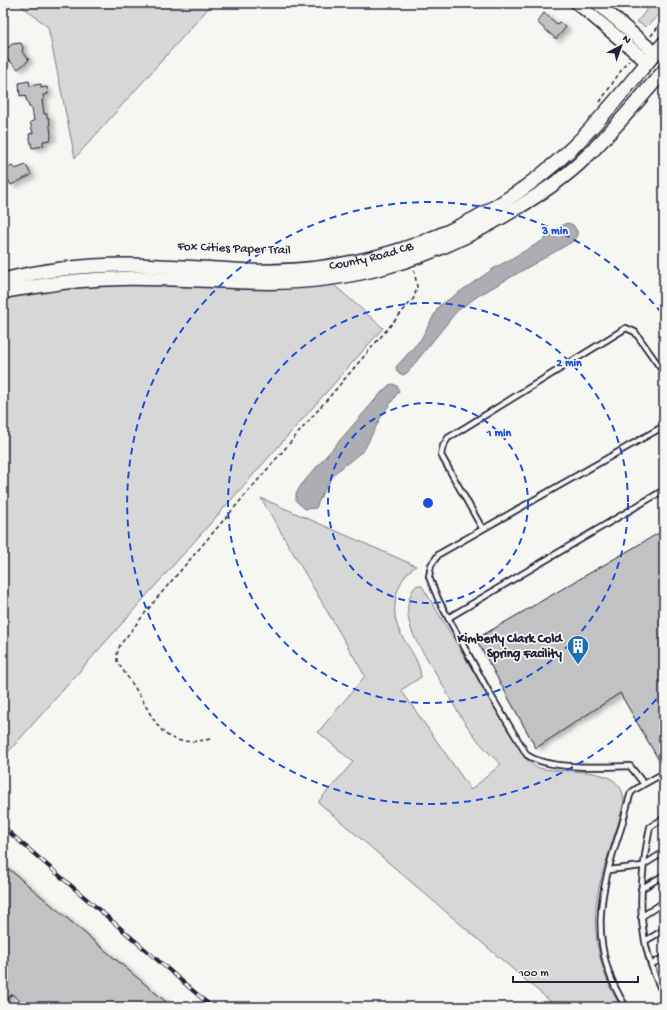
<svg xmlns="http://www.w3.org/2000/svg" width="667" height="1010" viewBox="0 0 667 1010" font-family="'Gochi Hand',sans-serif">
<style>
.green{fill:#d7d7d7;stroke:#7c7c89}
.water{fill:#adadb3;stroke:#757583}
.building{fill:#c2c2c4;stroke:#22223b;filter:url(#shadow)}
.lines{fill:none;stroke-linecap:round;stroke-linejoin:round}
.service-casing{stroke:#22223b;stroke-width:8}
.tertiary-casing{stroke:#22223b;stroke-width:15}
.secondary-casing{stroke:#22223b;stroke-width:16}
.path{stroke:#22223b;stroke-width:1.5;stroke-dasharray:4 3;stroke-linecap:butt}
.service{stroke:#f6f6f2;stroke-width:4.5}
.tertiary{stroke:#f6f6f2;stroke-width:12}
.secondary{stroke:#f6f6f2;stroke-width:13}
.rail-casing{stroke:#22223b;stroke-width:4}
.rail{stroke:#f6f6f2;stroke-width:2.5;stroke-dasharray:8;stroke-linecap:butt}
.ring{fill:none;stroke:#1d4ed8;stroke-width:2;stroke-dasharray:7 5}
.labels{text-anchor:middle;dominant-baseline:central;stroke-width:3.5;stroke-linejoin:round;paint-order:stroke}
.street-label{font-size:13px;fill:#22223b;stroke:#f6f6f2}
.poi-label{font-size:13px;font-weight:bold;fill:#22223b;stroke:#f6f6f2;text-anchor:end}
.centre{fill:#1d4ed8;stroke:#f6f6f2;stroke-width:2}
.ring-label{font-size:12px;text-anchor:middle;font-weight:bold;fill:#1d4ed8;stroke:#f6f6f2;stroke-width:3.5;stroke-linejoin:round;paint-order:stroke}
</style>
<defs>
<filter id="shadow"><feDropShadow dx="4.5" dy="2.5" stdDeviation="2" flood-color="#0004"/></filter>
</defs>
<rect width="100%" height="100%" fill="#f6f6f2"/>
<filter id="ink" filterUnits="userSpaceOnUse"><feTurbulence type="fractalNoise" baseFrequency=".025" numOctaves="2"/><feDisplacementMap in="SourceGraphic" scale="8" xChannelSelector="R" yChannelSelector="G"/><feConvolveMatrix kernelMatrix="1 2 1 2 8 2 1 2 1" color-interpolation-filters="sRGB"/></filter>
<g filter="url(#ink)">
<path class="green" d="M18,3H213L75,158L48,27Z
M652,3H664V10L646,27L637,22Z
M156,282L276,289L333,284L383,328L3,758V299L43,289Z
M261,498L416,566C405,573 401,581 397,593C386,636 418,645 421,677L401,690L471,790L501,764C470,738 454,705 434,670C426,656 414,641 410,625C406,612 407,594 417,585L422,586L526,759C529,762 533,765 536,767C562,776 622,761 624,801C618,829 607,855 600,883C589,925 598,971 621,1007H557L318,802L353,762L318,732L365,676Z"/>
<path class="water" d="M569,223L573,225L577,231V237L572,242L478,296L457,311L407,373L403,375L397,372L396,367L421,339L439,306L493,269L542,241L564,224Z
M393,384L397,386L399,391L381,417L364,450L335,473L322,494L316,508L305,509L296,501V494L301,485L381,393L389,385Z"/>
<path class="building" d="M544,13L557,24L559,22L566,27L556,39L537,22Z
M3,42L8,48L12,44L21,43L23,47L22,52L29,60L18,69L9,60L7,62L3,57Z
M29,81L30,86L41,84V88L47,87L48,94L43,95L44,100H42L44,114H47V118H49L51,136L50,140L43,141V146L32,148L29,134L33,133L30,122L34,121L32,108L29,107L25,95L20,96L19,83Z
M26,165L31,175L11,185L3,170L12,166L15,169Z
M664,530V769L620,693L536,748L476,639Z
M3,864L172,1007H27L12,994L3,1004Z"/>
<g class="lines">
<g class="service-casing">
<path id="service" d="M664,426L439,554L431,565L429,577L439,601L490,694L527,755C549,770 602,767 630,766L644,784L664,773
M482,528L441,455L443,446L448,438L626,328L635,332L664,373
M448,618L664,490
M664,818L650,827C638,885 635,941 664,995
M609,870L642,866L664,852
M641,889L664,875
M641,917L664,902
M645,941L664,930
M651,965L664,957
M626,1007C587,946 599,893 621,828C623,823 629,796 631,793C633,790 640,787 644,784"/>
</g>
<g class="tertiary-casing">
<path id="tertiary" d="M577,3L647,62
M597,3L655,53"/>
</g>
<g class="secondary-casing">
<g id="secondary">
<path id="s1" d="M3,280C43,270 84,265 125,265C167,265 209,269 251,271C371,274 487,230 573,147C606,115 634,77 664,43"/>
<path d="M3,292C14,289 27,288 39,286C110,273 177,280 248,282C347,286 430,261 514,210C539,195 564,179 585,158C613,131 638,100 664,71"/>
</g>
</g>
<path class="path" d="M651,36L664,19
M600,102L626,63L630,60
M210,739C166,748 161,732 141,698C134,685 125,674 117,661V654L120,645L157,598L414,298L417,287L414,269"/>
<use href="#service" class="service"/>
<use href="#tertiary" class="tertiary"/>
<use href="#secondary" class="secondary"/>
<g class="rail-casing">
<path id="rail" d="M3,827L212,1007"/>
</g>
<use href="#rail" class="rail"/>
</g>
</g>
<g class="ring">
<circle cx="428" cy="503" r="100"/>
<circle cx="428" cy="503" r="200"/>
<path d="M664 690A301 301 0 1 1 664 316"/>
</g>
<defs>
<g id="building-pin" transform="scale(1.15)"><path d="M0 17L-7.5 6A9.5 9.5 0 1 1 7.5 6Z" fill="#1f6fb2" stroke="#f6f6f2"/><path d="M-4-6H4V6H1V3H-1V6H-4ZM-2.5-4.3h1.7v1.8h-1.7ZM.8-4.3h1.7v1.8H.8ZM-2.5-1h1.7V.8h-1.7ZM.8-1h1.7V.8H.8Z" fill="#fff"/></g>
</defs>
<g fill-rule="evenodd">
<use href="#building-pin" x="578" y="646"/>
</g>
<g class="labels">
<g class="street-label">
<text transform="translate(234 249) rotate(2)">Fox Cities Paper Trail</text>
<text stroke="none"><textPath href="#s1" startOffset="371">County Road CB</textPath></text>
</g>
<g class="poi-label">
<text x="562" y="639">Kimberly Clark Cold<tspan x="562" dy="15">Spring Facility</tspan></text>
</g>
</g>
<circle cx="428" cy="503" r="6" class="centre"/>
<g class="ring-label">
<text x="555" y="234">3 min</text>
<text x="569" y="366">2 min</text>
<text x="499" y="436">1 min</text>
</g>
<rect width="667" height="1010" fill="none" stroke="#f6f6f2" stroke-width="16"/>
<rect x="8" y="8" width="651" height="994" fill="none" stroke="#22223b" stroke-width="1.5" filter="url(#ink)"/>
<g transform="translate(621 46) rotate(41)" stroke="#f6f6f2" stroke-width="3" paint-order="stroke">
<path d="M0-3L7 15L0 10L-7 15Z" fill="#22223b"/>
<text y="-6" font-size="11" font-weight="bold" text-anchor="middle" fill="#22223b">N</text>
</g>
<path d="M513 976v6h125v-6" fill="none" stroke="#22223b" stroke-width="2"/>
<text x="519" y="976" font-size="12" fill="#22223b" stroke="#f6f6f2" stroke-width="3" paint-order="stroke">100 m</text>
</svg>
